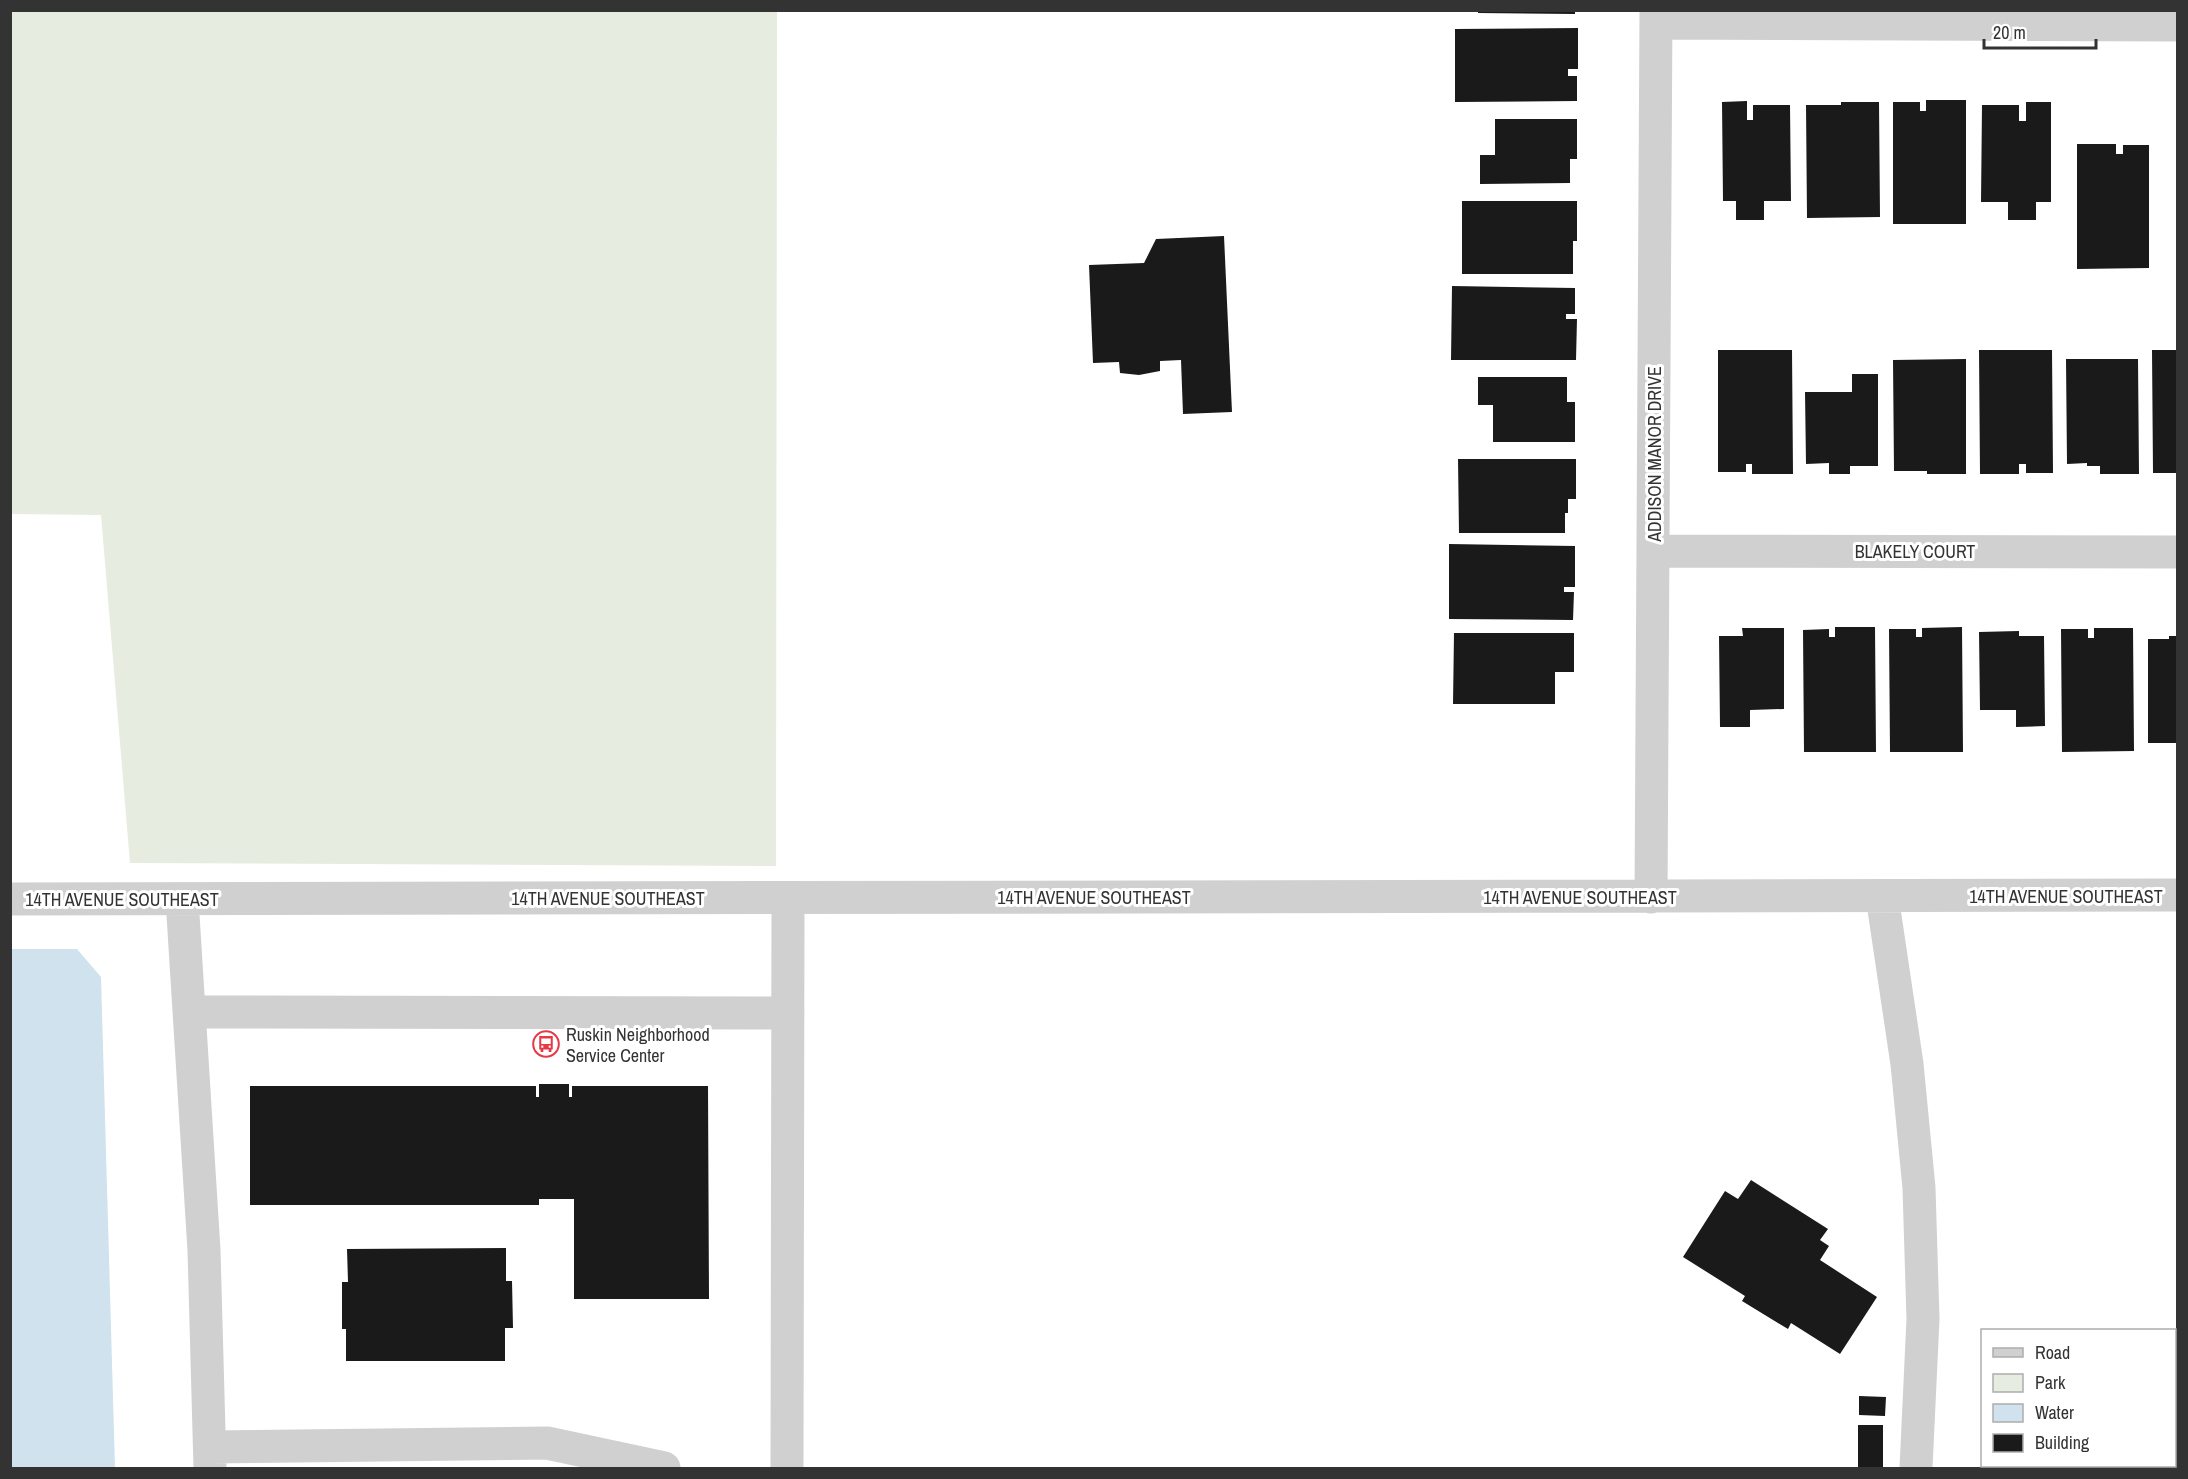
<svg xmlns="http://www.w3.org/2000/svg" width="2188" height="1479" viewBox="0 0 2188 1479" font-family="'Archivo Narrow',sans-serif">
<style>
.green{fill:#e6ecdf}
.water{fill:#cfe2ee}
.building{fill:#1a1a1a}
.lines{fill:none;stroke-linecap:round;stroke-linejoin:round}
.minor{stroke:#d0d0d0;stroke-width:33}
.labels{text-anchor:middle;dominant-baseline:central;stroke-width:6;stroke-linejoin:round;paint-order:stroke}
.street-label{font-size:18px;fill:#333;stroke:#fff}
.poi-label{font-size:18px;fill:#333;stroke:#fff;text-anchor:start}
</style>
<rect width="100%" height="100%" fill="#fff"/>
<path class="green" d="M11,10L777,11L776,866L130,863L101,515L11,514Z"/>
<path class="water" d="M10,949H77L101,977L115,1468H11Z"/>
<path class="building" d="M1478,10H1575V14L1478,13Z
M1578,28V69H1568V76H1577V101L1455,102V29Z
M1926,100H1966V224H1893V102H1920V111H1926Z
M1747,101V120H1753V105H1790L1791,201H1764V220H1736V201H1723L1722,102Z
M1841,102H1879L1880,217L1807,218L1806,105H1841Z
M2026,102H2051V202H2036V220H2008V202H1981L1982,105H2019V121H2026Z
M1495,119H1577V159H1570V183L1480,184V155H1495Z
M2077,144H2116V154H2123V145H2149V268L2077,269Z
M1462,201H1577V241H1573V274H1462Z
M1224,236L1232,412L1183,414L1181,360L1160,361V371L1139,375L1120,373L1119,362L1093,363L1089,265L1144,263L1156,239Z
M1452,286L1575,288V314H1566V319H1577L1576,360H1451Z
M1718,350H1792L1793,474H1752V464H1746V472H1718Z
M1979,350H2052L2053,473H2026V464H2019V474H1980Z
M2152,350H2178V473H2153Z
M1966,359V474H1927V471H1894L1893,360Z
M2066,359H2138L2139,474H2100V466H2087V463L2067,464Z
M1852,374H1878V466H1850V474H1829V463L1806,464L1805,392H1852Z
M1478,377H1567V402H1575V442H1493V405H1478Z
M1458,459H1576V499H1568V513H1565V533H1459Z
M1449,544L1575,546V587H1564V592H1574L1573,620L1449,619Z
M1835,627H1875L1876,752H1804L1803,630L1829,629V637H1835Z
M1962,627L1963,752H1890L1889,629H1916V637H1922V628Z
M1742,628H1784V709L1750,710V727H1720L1719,636H1743Z
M2094,628H2133L2134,751L2062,752L2061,629H2088V638H2094Z
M2019,631V636H2044L2045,726L2016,727V710H1980L1979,632Z
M1454,633H1574V672H1555V704H1453Z
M2169,636H2178V743H2148V639H2169Z
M539,1084H569V1097H572V1086H708L709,1299H574V1199H539V1205H250V1086H536V1097H539Z
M1751,1180L1828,1229L1820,1240L1829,1246L1820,1260L1877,1297L1840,1354L1791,1323L1788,1329L1742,1301L1745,1296L1683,1257L1725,1191L1738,1199Z
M506,1248V1281H512L513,1328H505V1361H346V1329H342V1282H348L347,1249Z
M1859,1396L1886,1397L1885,1416L1859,1415Z
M1858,1425H1883V1468H1858Z"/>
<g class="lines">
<path class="minor" d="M1656,23L2175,25
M1653,551L2178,552
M1882,896L1907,1064L1919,1188L1923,1319L1916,1468
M1651,897L1656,10
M10,899L2178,895
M182,899L204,1250L210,1468
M189,1012L788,1013
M210,1447L547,1443L664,1468
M787,1468L788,898"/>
</g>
<defs>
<g id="bus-ring" transform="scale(1.35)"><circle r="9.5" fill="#fff" stroke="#e63946" stroke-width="1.5"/><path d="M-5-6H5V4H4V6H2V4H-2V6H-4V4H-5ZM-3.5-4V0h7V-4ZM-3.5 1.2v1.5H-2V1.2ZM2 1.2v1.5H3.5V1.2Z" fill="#e63946"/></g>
</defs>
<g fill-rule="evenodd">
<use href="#bus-ring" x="546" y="1044"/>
</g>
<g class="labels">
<g class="street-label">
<text transform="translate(1654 454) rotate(-90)">ADDISON MANOR DRIVE</text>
<text x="1915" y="551">BLAKELY COURT</text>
<text x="2066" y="896">14TH AVENUE SOUTHEAST</text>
<text x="1094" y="897">14TH AVENUE SOUTHEAST</text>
<text x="1580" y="897">14TH AVENUE SOUTHEAST</text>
<text x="608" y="898">14TH AVENUE SOUTHEAST</text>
<text x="122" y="899">14TH AVENUE SOUTHEAST</text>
</g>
<g class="poi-label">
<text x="566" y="1034">Ruskin Neighborhood<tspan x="566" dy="21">Service Center</tspan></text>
</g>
</g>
<rect width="2188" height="1479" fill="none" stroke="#333333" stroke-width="24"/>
<rect x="1981" y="1329" width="195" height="138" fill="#ffffff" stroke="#adadad" stroke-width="1.5"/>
<rect x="1993" y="1348" width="30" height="9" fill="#d0d0d0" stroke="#adadad" stroke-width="1.5"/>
<text x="2035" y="1359" font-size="18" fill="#333333">Road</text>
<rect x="1993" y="1374" width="30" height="18" fill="#e6ecdf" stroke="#adadad" stroke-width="1.5"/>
<text x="2035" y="1389" font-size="18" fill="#333333">Park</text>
<rect x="1993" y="1404" width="30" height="18" fill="#cfe2ee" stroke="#adadad" stroke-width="1.5"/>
<text x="2035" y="1419" font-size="18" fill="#333333">Water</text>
<rect x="1993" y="1434" width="30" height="18" fill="#1a1a1a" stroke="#adadad" stroke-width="1.5"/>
<text x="2035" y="1449" font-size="18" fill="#333333">Building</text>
<path d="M1984 39v9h112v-9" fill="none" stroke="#333333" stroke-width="3"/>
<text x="1993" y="39" font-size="18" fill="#333333" stroke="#ffffff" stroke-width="4.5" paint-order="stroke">20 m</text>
</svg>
